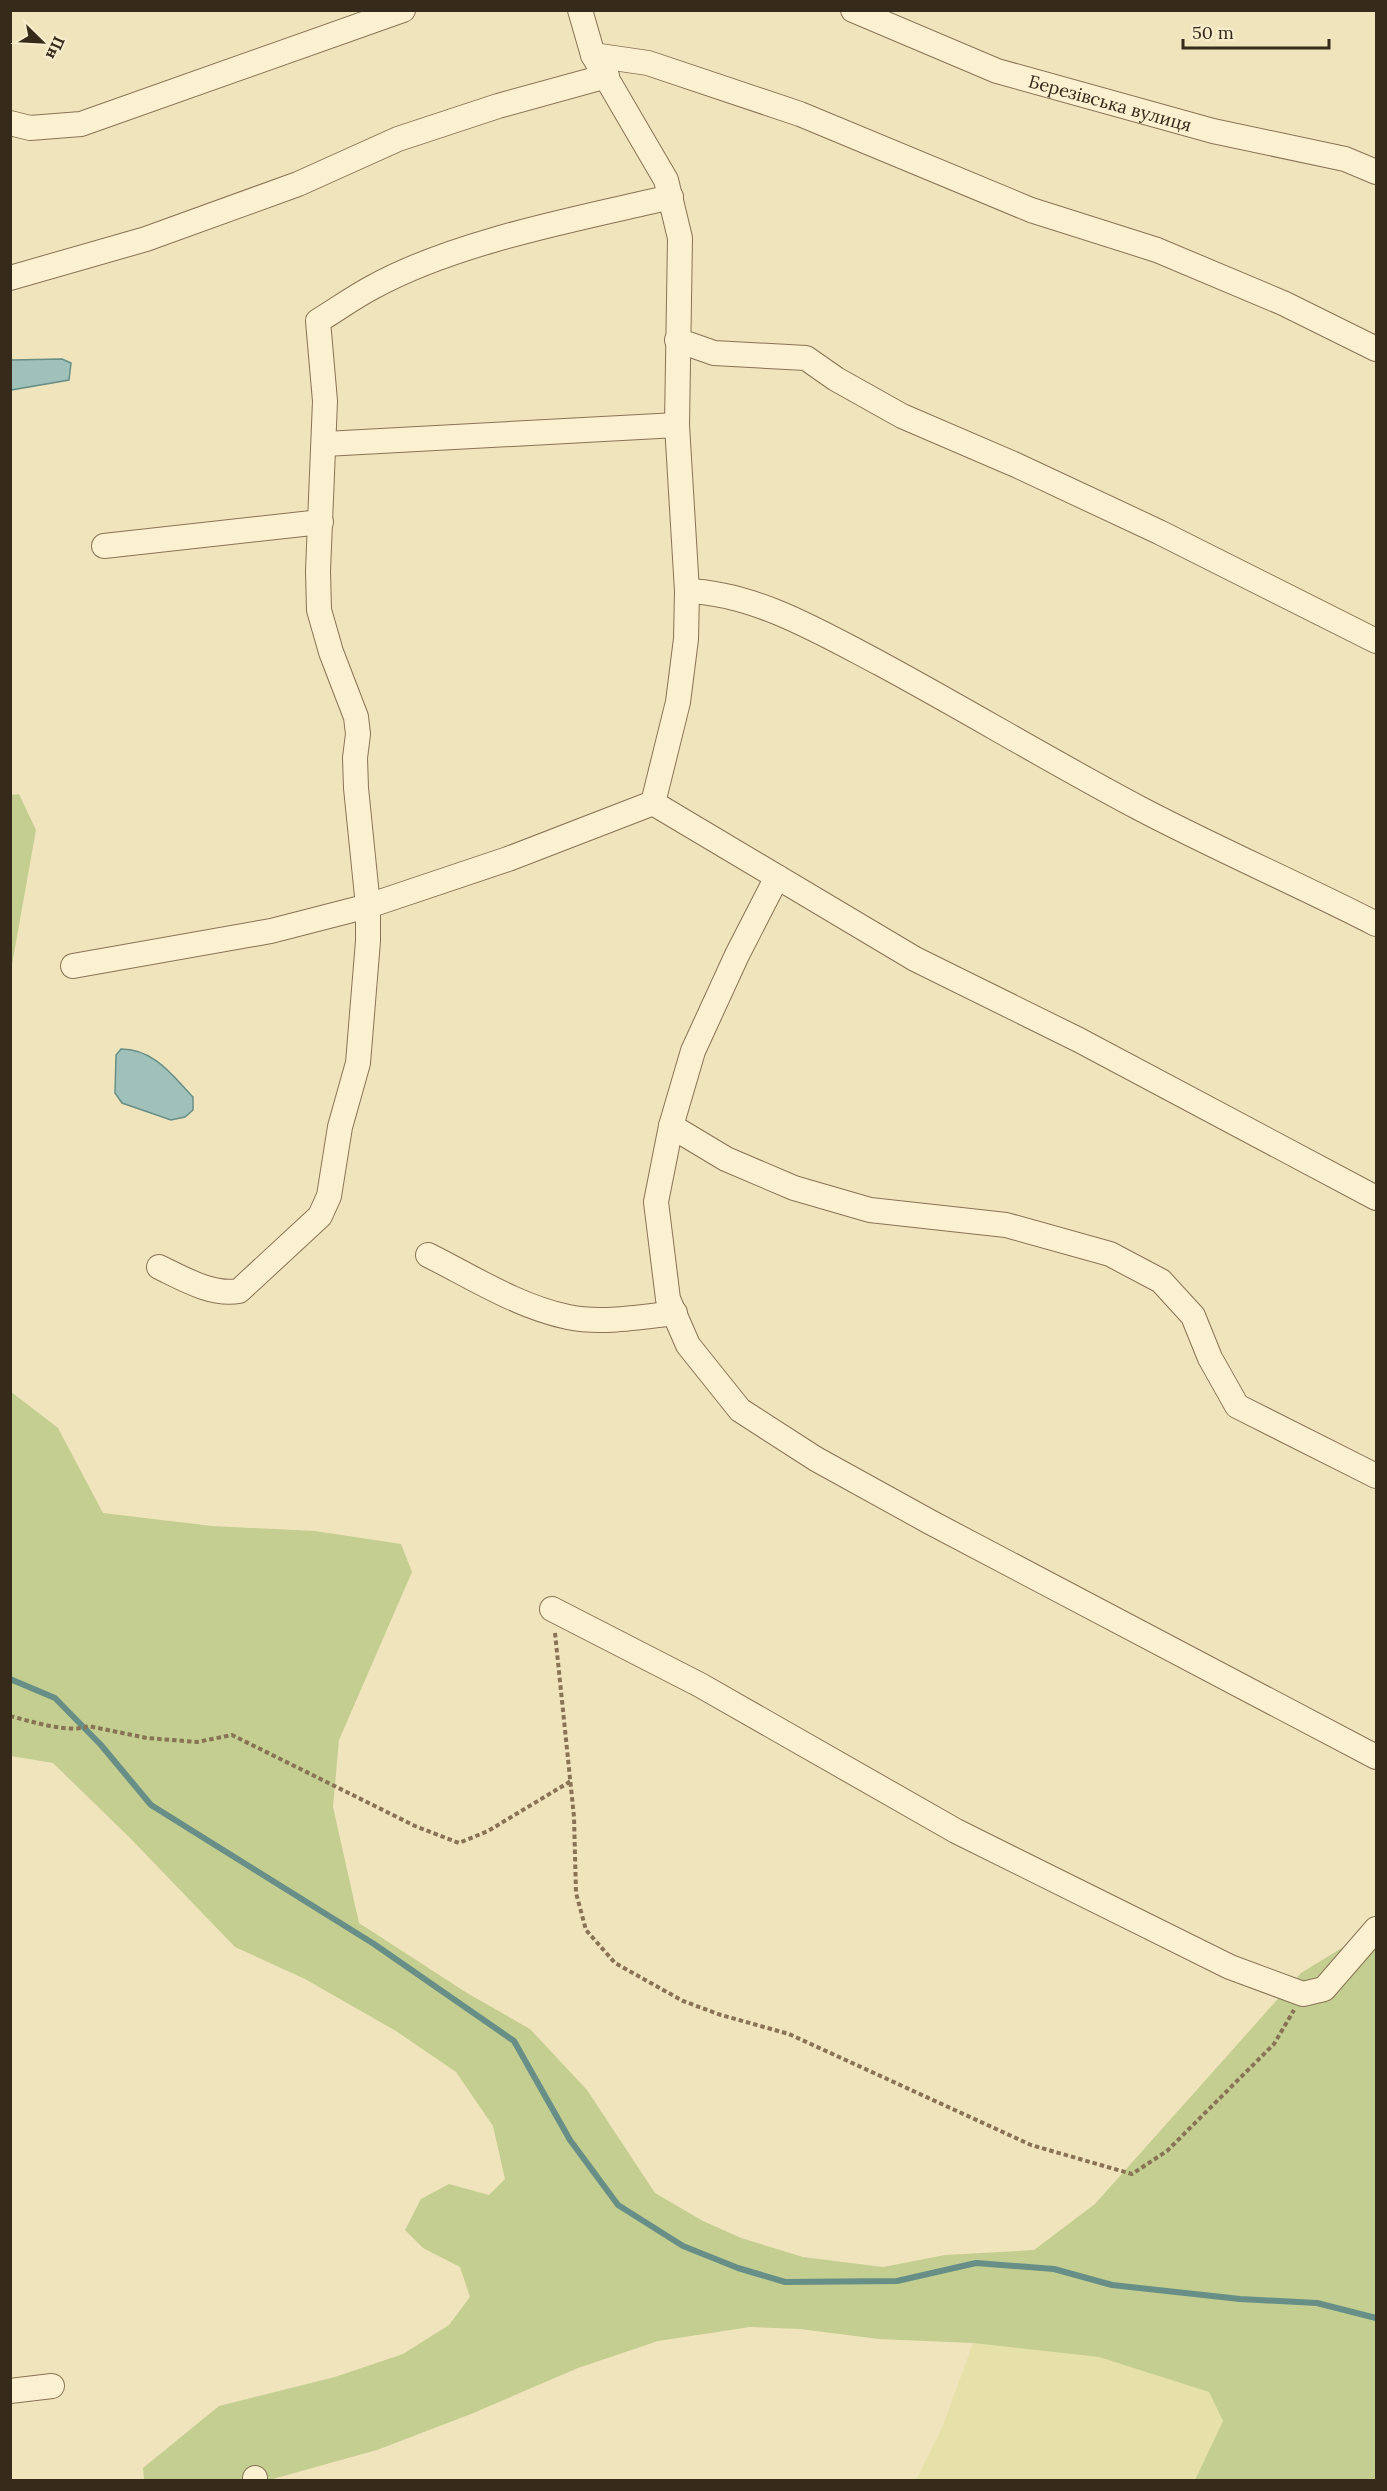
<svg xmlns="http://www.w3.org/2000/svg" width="1387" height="2491" viewBox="0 0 1387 2491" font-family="Lora,serif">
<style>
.farmland{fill:#e6e0a9}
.green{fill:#c3ce90}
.water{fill:#a0c1b9;stroke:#678f87;stroke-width:1.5}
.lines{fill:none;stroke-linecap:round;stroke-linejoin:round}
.stream{stroke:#678f87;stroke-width:6}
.minor-casing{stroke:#887355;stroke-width:26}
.path{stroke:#887355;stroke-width:4;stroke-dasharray:4.5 3;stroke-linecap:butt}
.minor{stroke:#fbf0cf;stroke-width:24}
.labels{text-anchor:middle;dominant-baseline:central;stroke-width:6;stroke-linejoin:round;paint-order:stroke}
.street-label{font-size:18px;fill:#362a1a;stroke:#f7edcc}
</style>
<rect width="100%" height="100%" fill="#f0e4bc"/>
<path class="farmland" d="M973,2343L1099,2357L1209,2392L1223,2421L1195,2480H916L942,2428Z"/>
<path class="green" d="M19,794L36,830L11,970V795Z
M10,1391L58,1428L103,1513L212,1526L315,1531L401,1544L412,1572L339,1740L333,1807L359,1923L467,1993L530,2029L587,2090L655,2193L703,2221L741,2238L803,2257L883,2267L945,2255L1034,2250L1095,2204L1301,1973L1376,1927V2480H1195L1223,2421L1209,2392L1099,2357L973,2343L879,2339L800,2329L750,2327L658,2341L578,2368L471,2414L377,2450L269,2480H144L143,2468L219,2406L335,2377L403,2354L449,2325L470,2297L460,2267L423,2248L405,2230L421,2199L449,2184L489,2195L505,2179L493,2126L456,2072L396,2031L305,1979L235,1947L130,1838L53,1763L11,1756Z"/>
<path class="water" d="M62,359L71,363L69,380L11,390V360Z
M121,1049C154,1049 172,1075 193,1097V1110L185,1117L171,1120L122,1103L115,1093L116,1055Z"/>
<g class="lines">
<path class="stream" d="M10,1679L55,1698L101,1745L151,1805L374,1944L514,2041L570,2140L618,2205L683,2246L738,2268L785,2282L897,2281L976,2263L1054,2269L1112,2285L1240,2299L1317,2303L1376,2318"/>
<g class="minor-casing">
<g id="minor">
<path id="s1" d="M853,10L997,71L1213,131L1345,159L1376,172"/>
<path d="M593,55L648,63L800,114L1031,210L1157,250L1283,303L1376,349"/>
<path d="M10,123L30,128L81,124L403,10"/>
<path d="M10,278L146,239L298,184L398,139L498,106L607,76"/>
<path d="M677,340L714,353L806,358L836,379L902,416L1016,465L1159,532L1376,641"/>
<path d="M325,444L677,425"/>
<path d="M104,546L321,522"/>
<path d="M687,591C755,593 822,633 881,664C968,711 1052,762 1139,808C1217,849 1298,884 1376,924"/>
<path d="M653,803L915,959L1079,1040L1376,1198"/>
<path d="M777,877L737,955L693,1051L671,1126L656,1202L668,1299L688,1345L740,1410L816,1459L930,1522L1376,1757"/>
<path d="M73,966L271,931L368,906L356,788L355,758L358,734L356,717L331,652L319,610L318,571L325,401L318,321C336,310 354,297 373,287C457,241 577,219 671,197"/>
<path d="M671,1126L726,1159L794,1188L870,1210L1006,1225L1110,1254L1161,1281L1193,1316L1210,1358L1237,1406L1376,1476"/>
<path d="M428,1255C472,1277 519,1307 568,1317C602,1324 640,1317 675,1313"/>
<path d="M159,1267C182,1278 212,1296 239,1291L320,1216L329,1196L340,1127L358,1063L368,941V906L508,859L653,803L678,702L686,639L687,591L677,425L680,238L666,180L593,55L580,10"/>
<path d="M552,1609L700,1685L956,1831L1230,1967L1303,1994L1324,1989L1376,1929"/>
<path d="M10,2391L52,2386"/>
<path d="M255,2478V2480"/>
</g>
</g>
<path class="path" d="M555,1633L574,1817L576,1893L586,1930L615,1963L683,2001L721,2015L789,2034L1031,2145L1132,2174L1167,2151L1274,2044L1294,2010
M10,1716C30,1721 70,1734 88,1726L147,1738L197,1742L232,1735L415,1826L459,1843L488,1831L571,1781"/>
<use href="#minor" class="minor"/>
</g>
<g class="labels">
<g class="street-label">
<text stroke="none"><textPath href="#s1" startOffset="274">Березівська вулиця</textPath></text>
</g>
</g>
<rect width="1387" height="2491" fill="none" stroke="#362a1a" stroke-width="24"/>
<g transform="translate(42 42) rotate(114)" stroke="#f7edcc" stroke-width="4.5" paint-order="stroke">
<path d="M0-4.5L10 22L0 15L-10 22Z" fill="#362a1a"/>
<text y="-9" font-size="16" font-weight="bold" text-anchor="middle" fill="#362a1a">Пн</text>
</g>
<path d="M1183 39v9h146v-9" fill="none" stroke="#362a1a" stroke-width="3"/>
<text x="1192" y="39" font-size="18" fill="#362a1a" stroke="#f7edcc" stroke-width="4.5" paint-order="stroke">50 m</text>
</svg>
